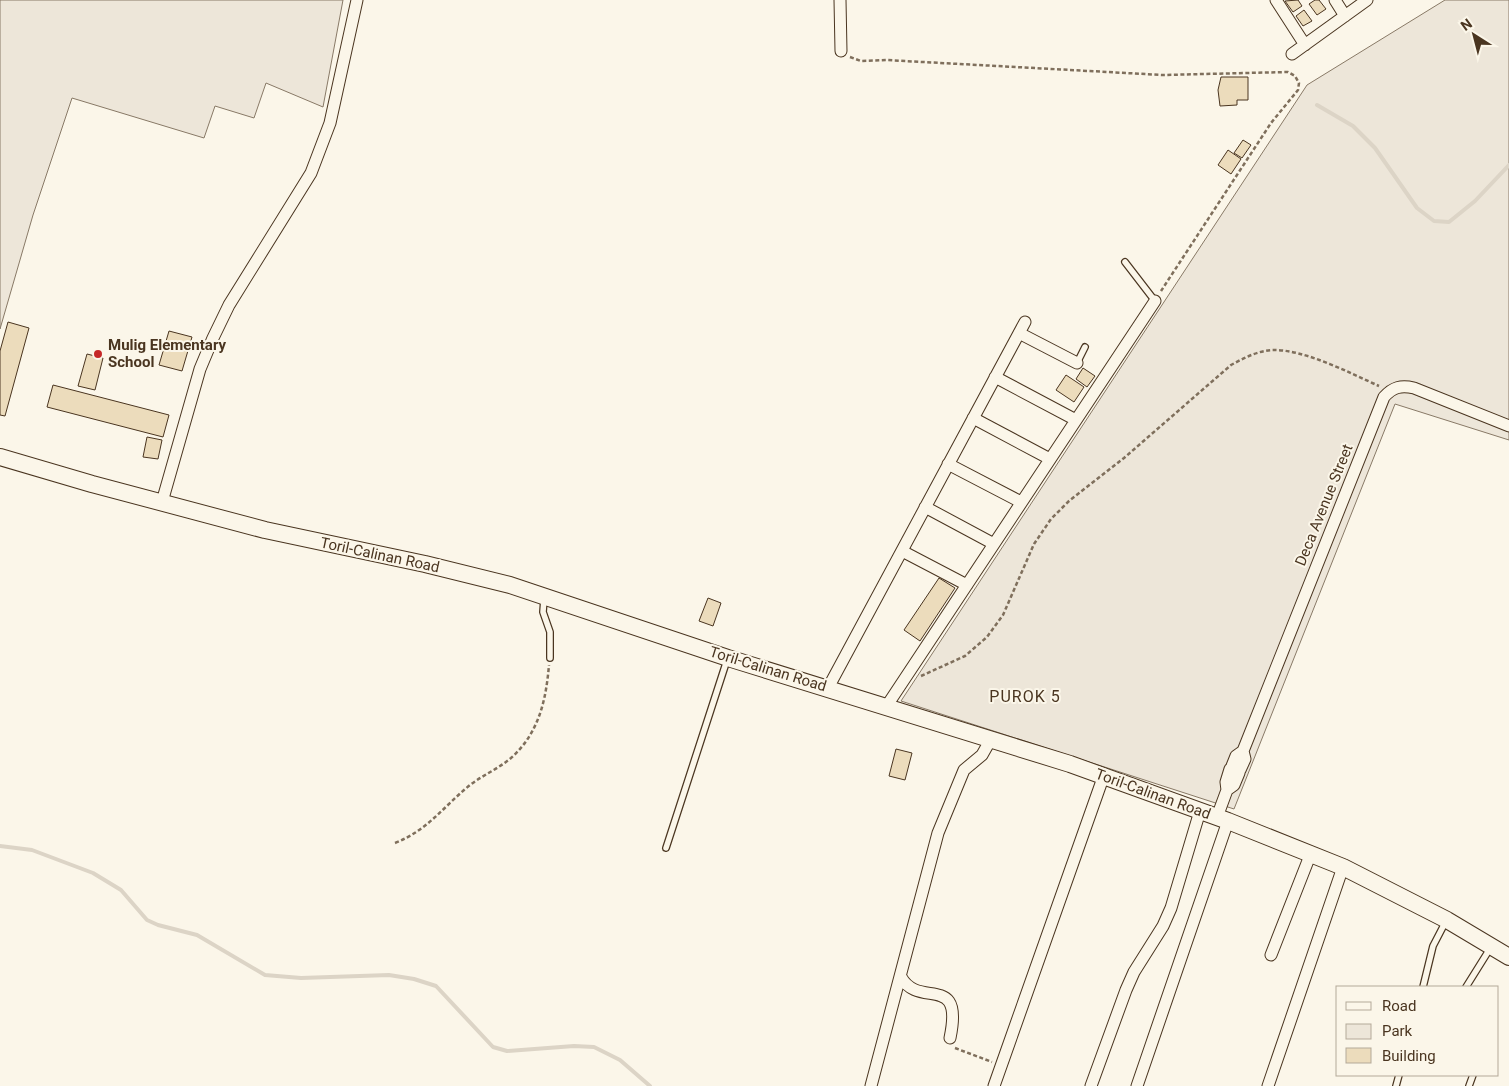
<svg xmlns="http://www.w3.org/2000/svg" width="1509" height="1086" viewBox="0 0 1509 1086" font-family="Roboto,sans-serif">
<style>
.green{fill:#ede6d9;stroke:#887966}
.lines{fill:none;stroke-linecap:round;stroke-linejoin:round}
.stream{stroke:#dcd4c6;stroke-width:4}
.building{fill:#ecdcbc;stroke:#4a3520}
.service-casing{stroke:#4a3520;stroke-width:8}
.minor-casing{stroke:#4a3520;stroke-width:13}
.secondary-casing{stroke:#4a3520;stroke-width:18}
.path{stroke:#7f6f5c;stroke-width:2.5;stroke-dasharray:4 2.5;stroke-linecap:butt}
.service{stroke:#fbf6e9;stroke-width:5.5}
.minor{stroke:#fbf6e9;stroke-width:11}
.secondary{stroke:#fbf6e9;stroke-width:16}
.poi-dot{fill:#c62828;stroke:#fbf6e9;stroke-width:2}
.labels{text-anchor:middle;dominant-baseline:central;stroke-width:4;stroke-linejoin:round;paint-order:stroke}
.poi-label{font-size:15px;font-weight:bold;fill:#4a3520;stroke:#fbf6e9;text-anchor:start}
.street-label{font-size:15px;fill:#4a3520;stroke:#fbf6e9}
.neighbourhood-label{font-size:16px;letter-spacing:1px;fill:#4a3520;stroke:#fbf6e9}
</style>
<rect width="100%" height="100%" fill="#fbf6e9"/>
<path class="green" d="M0,0H343L323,107L266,83L254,118L215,106L204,138L72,98L33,215L0,329Z
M1445,0H1509V440L1395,404L1234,809L901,701L1307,85Z"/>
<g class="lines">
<path class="stream" d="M1317,105L1353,126L1375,148L1417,208L1434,221L1449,222L1475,201L1509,165
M0,846L32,850L93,873L121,890L147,920L158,925L197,935L265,975L301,978L389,975L414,979L436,986L493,1047L507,1051L574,1046L594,1047L620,1060L650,1086"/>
</g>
<path class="building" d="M1298,0L1302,6L1293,12L1285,1Z
M1315,0H1319L1326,9L1317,15L1309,4Z
M1304,10L1312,21L1303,26L1296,16Z
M1221,77H1248V100H1237V105L1220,106L1218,90Z
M1243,140L1251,145L1242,158L1234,153Z
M1228,150L1241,159L1231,174L1218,165Z
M8,322L29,328L5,416L0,415V351Z
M169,331L192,337L182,371L159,365Z
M87,354L103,358L95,390L78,386Z
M1083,368L1095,376L1087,387L1076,379Z
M1066,375L1084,387L1074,402L1056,390Z
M53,385L169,415L163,437L47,407Z
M147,437L162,440L158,459L143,457Z
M939,578L955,588L920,641L904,630Z
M708,598L721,603L713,626L699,621Z
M896,749L912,753L905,780L889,776Z"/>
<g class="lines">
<g class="service-casing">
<path id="service" d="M1125,262L1155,301
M1077,363L1085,347
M544,599L543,612L550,632V658
M666,848L727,660
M1423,987L1433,946L1446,921
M1466,987L1491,947
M1396,1086L1399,1075
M1469,1086L1473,1075"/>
</g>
<g class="minor-casing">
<path id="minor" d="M840,0L841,51
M1276,0L1305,45
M1335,0L1345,16
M1292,54L1367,0
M1019,333L1077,363
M995,377L1076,420
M973,418L1050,459
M948,464L1021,502
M162,502L200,369L213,338L229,305L311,173L330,123L357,0
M925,507L994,544
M902,551L967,585
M828,688L1025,322
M886,707L1155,301
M1232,766L1236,756L1243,751L1384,397C1393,387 1401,385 1414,388L1509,426
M1240,770L1245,759L1243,751
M1227,790L1234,785L1239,773
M1217,817L1227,790L1226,782L1230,769
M1271,955L1311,853
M901,977C919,1010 964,971 950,1038
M871,1086L938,833L964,770L982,755L991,739
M994,1086L1104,775
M1091,1086L1126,990L1134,972L1163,926L1171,908L1200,811
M1137,1086L1228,821
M1268,1086L1343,867"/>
</g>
<g class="secondary-casing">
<path id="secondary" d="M0,457L92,484L265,530L425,564L510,585L728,658L1070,764L1228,821L1343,867L1447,920L1509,957"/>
</g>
<path class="path" d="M850,57L861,61L886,60L1163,75L1288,72L1295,76L1299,83L1298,90L1271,123L1161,291
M921,676L965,656L987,637L1003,615L1034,544L1051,519L1069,501L1124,458L1231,365C1244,358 1257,351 1272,350C1304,349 1350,373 1379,386
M395,843C428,830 443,807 470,785C483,775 498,769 511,758C539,733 546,700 549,665
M955,1048L992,1062"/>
<use href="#service" class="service"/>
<use href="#minor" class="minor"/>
<use href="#secondary" class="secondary"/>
</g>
<circle class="poi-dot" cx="98" cy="354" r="5"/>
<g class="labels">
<g class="poi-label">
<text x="108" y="345">Mulig Elementary<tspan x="108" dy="17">School</tspan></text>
</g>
<g class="street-label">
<text transform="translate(1324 505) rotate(-68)">Deca Avenue Street</text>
<text transform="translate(380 555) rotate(12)">Toril-Calinan Road</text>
<text transform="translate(768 669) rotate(17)">Toril-Calinan Road</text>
<text transform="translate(1153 794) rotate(20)">Toril-Calinan Road</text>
</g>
<g class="neighbourhood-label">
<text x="1025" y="696">PUROK 5</text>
</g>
</g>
<rect x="1336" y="986" width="162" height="90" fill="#fbf6e9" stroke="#b4a999"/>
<rect x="1346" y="1002" width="25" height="8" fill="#fbf6e9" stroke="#b4a999"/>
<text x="1382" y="1011" font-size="15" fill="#4a3520">Road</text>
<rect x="1346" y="1024" width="25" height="15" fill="#ede6d9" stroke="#b4a999"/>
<text x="1382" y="1036" font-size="15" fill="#4a3520">Park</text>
<rect x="1346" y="1048" width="25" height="15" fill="#ecdcbc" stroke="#b4a999"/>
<text x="1382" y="1061" font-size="15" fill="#4a3520">Building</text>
<g transform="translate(1474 35) rotate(324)" stroke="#fbf6e9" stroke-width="4" paint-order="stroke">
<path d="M0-4L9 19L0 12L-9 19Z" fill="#4a3520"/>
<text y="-8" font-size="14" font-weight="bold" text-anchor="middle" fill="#4a3520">N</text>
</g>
</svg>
